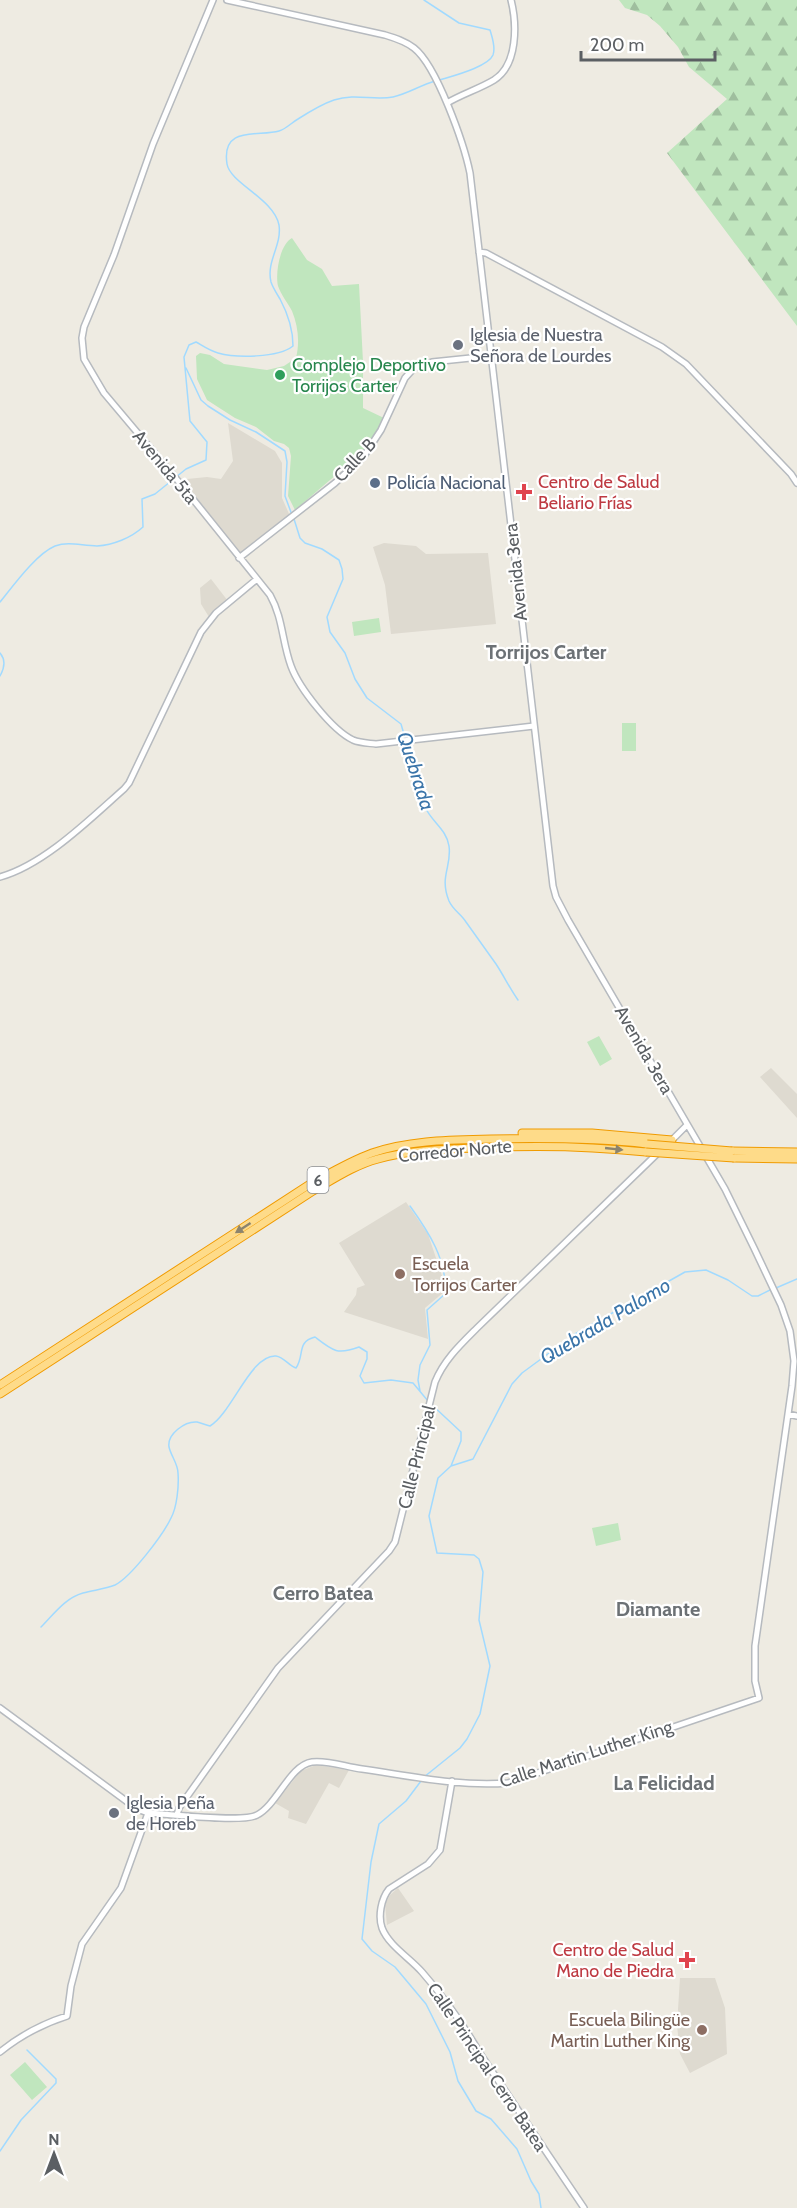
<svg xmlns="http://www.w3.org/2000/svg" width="797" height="2208" viewBox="0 0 797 2208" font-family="Cabin,sans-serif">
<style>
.education{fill:#dedad0}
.forest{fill:url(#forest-firs)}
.park{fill:#c0e6be}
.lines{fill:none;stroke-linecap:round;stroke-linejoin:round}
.stream{stroke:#a1daff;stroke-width:1.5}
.secondary-casing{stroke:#b6babf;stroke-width:8}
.highway-casing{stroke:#f09b00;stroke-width:9}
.secondary{stroke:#fff;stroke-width:5}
.highway{stroke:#fedb89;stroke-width:7}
.highway-bridge-casing{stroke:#f09b00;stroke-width:9;stroke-linecap:butt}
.highway-bridge{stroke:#fedb89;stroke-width:7}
.oneway{fill:#8c846e}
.worship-dot{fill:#6b7280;stroke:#fff;stroke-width:2}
.leisure-dot{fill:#2e9e5b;stroke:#fff;stroke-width:2}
.service-dot{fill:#5c6f8a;stroke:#fff;stroke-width:2}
.health-dot{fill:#e0444e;stroke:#fff;stroke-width:2}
.education-dot{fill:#8d6e63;stroke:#fff;stroke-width:2}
.labels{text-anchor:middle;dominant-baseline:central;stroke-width:4.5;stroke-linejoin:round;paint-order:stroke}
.shield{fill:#fff;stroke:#8c8f92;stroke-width:1.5}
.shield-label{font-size:16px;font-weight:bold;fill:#5b5f63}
.worship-label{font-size:18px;fill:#5b616d;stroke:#fff;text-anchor:start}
.leisure-label{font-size:18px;fill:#27864d;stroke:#fff;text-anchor:start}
.street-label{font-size:18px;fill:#5b5f63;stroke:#fff}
.health-label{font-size:18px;fill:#be3a42;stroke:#fff;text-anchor:start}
.service-label{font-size:18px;fill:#4e5e75;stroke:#fff;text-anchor:start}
.education-label{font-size:18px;fill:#785e54;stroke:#fff;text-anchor:start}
.neighbourhood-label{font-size:20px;font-weight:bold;fill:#6c7175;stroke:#fff}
.water-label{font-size:20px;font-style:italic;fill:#3b75a9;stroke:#fff}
</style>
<defs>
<pattern id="forest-firs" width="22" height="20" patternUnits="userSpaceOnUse" patternTransform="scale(1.5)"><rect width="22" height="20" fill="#c0e6be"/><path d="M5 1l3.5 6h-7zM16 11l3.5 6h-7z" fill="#9fbe9e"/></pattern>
</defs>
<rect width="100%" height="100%" fill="#eeebe2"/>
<path class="education" d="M228,423L275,451L282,463V498L290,516L239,553L185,483L187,479L207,477L221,479L233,461Z
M384,543L416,546L426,554L488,553L496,624L391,634L385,585L373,547Z
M211,579L228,601L209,617L201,604L200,588Z
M771,1068L797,1094V1118L760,1077Z
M406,1202L428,1234L443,1279L444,1292L425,1308L428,1339L344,1312L356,1295L357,1288L365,1285L339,1243Z
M316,1765L349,1770L339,1788L329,1783L306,1824L288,1818L289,1811L275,1803L301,1771Z
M398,1888L414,1911L387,1925L385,1904L390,1895Z
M680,1978H715L725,2008L727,2054L690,2073L680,2054L677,2025Z"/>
<path class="forest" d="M619,0H797V326L667,153L727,99L689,67L678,47L660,26L647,15L625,8Z"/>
<path class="park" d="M292,238L307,260L322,269L332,286L359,284L363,362V408L384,418L372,444L295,510L288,496L291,456L289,448L284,444L274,441L256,427L235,418L207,400L197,379L196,356L200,353L210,355L224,364L267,370L284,366L296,358C300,342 298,326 292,311C288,303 281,295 278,286C275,273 280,244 292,238Z
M379,618L381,632L354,636L352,622Z
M622,723H636V751H622Z
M599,1036L612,1059L600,1066L587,1042Z
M618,1523L621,1540L596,1546L592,1528Z
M25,2062L47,2087L32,2100L10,2075Z"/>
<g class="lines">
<path class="stream" d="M424,0L459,23L490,30C492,37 496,47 493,55C488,67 452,76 440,80
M186,368L201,400L208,406L230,420L256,432L285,451L287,462L285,496L292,515
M294,519L300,538L305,543L322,549L339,560L342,569L343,579L327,617L330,632L345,653L355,679L367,698L401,724L425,807C431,821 447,830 449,846C452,867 439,876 449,901C453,910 461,914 466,922C476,936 486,950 496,964C504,976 510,989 518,1000
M0,602C13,586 36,554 55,546C69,541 82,546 97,546C113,545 131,538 143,527L142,499L155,494L186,469L206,460L207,442L190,421L184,357L189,345L196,342C203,346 210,351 218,353C236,358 278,358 293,346C293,328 288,314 280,299C277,294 273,288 271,282C266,261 282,246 279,225C274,199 230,183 227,164C221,125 259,137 279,131C286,129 291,123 298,119C309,112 322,104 334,100C356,93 374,101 393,97C407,94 421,85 435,81
M0,653C6,660 4,669 0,676
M410,1206C428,1231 448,1261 445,1294L427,1310L430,1345L420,1365L418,1380L420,1391
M776,1288L797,1279
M431,1404L461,1432V1441L451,1466
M41,1627C54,1614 65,1598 83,1593C94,1590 105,1589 115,1585C131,1577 163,1535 171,1518C177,1507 179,1486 178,1473C178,1464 171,1456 169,1447C167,1434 185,1421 197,1422C201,1423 206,1425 210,1426C232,1413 251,1354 276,1356C284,1357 289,1366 296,1368C305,1355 296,1342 315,1337C333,1351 337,1355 359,1347L367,1352V1359L360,1376L364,1383L391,1380L413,1383L428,1401
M424,1777L460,1748L467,1739L480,1714L490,1666L479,1620L483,1572L479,1559L474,1555L437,1553L429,1516L438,1478L451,1466L473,1459L512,1384L522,1373L575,1334L685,1272L706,1270L728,1280L752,1296H758L772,1289
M421,1781L406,1801L379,1824L371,1862L362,1939L372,1951L395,1967L426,2004L450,2052L458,2081L476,2111L491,2119L517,2149L531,2181L539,2194L541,2208
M0,2151L21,2120L56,2083V2079L27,2050"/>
<g class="secondary-casing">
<path id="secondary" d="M213,0L153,144L114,255L84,327L82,338L84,359L104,393L184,488L270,595C283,618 282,642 291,666C299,688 332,730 353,740C360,743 368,743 376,744L534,726
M447,103C462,94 479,89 494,80C518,65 517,24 511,0
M479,252L486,253L662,347L686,364L791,474L797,483
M239,558L335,483L364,456L381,430L405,378L414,368L432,362L490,356
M0,877C44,865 90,819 124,789L129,783L201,632L216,613L257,579
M671,1141L687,1125
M788,1414L797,1416
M0,1708L137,1809L148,1813C168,1814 243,1823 257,1815C277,1805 290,1765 312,1762C328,1760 346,1767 362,1769C410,1776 460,1787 508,1783L759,1698L755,1681V1646L792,1386L794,1361L790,1331L781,1305L754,1248L725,1189L568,920L556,897L553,886L470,173C464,144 437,66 414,48C405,41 395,38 385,35L227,0
M452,1781L440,1850L428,1864L389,1889C381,1899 378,1916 382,1928C389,1946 410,1958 422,1972C444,1997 464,2026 481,2055L584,2208
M177,1815L179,1808L278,1668L389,1551L395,1542L435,1382C444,1360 460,1345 477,1328L660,1151
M0,2052C21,2035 42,2024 67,2016L71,1986L82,1944L121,1888L148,1813"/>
</g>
<g class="highway-casing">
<path id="highway" d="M522,1133H592L672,1140
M732,1151L797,1152
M734,1158L797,1159
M0,1385L310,1184C330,1173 350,1161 372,1153C409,1140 452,1140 491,1139C544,1138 595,1138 647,1144
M0,1394L313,1191C334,1179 355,1165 378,1159C410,1150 444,1149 478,1148C535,1145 589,1146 646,1152"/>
</g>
<use href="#secondary" class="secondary"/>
<use href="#highway" class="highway"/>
<g class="highway-bridge-casing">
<path id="highway-bridge" d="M647,1144L732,1151
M646,1152L734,1158"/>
</g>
<use href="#highway-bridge" class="highway-bridge"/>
</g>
<defs><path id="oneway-solid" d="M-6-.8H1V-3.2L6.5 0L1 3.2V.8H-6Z" transform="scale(1.5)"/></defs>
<g class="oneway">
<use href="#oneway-solid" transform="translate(614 1149) rotate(6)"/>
<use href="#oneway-solid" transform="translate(243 1228) rotate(147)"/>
</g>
<g class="worship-dot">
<circle cx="458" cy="345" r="6"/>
<circle cx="114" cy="1813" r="6"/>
</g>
<circle class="leisure-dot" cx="280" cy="375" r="6"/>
<circle class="service-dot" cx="375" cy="483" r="6"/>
<g class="health-dot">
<path d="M521 483h6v6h6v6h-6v6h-6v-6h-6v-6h6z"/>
<path d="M684 1951h6v6h6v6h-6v6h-6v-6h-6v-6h6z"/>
</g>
<g class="education-dot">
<circle cx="400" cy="1274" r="6"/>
<circle cx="702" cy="2030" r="6"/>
</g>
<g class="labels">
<rect class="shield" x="307.5" y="1167" width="21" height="26" rx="4.5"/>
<g class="shield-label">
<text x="318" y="1180">6</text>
</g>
<g class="worship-label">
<text x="470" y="335">Iglesia de Nuestra<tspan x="470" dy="21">Señora de Lourdes</tspan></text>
<text x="126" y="1803">Iglesia Peña<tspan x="126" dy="21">de Horeb</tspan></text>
</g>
<g class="leisure-label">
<text x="292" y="365">Complejo Deportivo<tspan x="292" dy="21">Torrijos Carter</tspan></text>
</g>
<g class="street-label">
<text transform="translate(355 460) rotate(-47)">Calle B</text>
<text transform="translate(165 467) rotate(50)">Avenida 5ta</text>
<text transform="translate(516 572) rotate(-96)">Avenida 3era</text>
<text transform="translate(644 1050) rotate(60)">Avenida 3era</text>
<text transform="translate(455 1151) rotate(-5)">Corredor Norte</text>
<text transform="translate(417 1457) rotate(-76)">Calle Principal</text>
<text transform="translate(586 1754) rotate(-18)">Calle Martin Luther King</text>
<text transform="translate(487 2067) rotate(56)">Calle Principal Cerro Batea</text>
</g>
<g class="health-label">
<text x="538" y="482">Centro de Salud<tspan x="538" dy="21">Beliario Frías</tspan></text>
<text x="674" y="1950" text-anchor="end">Centro de Salud<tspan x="674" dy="21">Mano de Piedra</tspan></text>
</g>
<g class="service-label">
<text x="387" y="483">Policía Nacional</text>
</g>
<g class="education-label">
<text x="412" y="1264">Escuela<tspan x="412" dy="21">Torrijos Carter</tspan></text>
<text x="690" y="2020" text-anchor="end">Escuela Bilingüe<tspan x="690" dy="21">Martin Luther King</tspan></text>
</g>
<g class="neighbourhood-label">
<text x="546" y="652">Torrijos Carter</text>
<text x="323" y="1593">Cerro Batea</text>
<text x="658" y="1609">Diamante</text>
<text x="664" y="1783">La Felicidad</text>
</g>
<g class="water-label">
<text transform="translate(416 771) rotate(72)">Quebrada</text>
<text transform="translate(605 1321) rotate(-31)">Quebrada Palomo</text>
</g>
</g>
<g transform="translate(54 2154)" stroke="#ffffff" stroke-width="4.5" paint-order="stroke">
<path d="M0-4.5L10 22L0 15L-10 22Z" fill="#5b5f63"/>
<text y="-9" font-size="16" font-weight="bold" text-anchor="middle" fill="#5b5f63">N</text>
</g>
<path d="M581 51v9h134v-9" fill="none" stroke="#5b5f63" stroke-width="3"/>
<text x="590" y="51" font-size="18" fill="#5b5f63" stroke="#ffffff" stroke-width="4.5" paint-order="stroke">200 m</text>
</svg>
